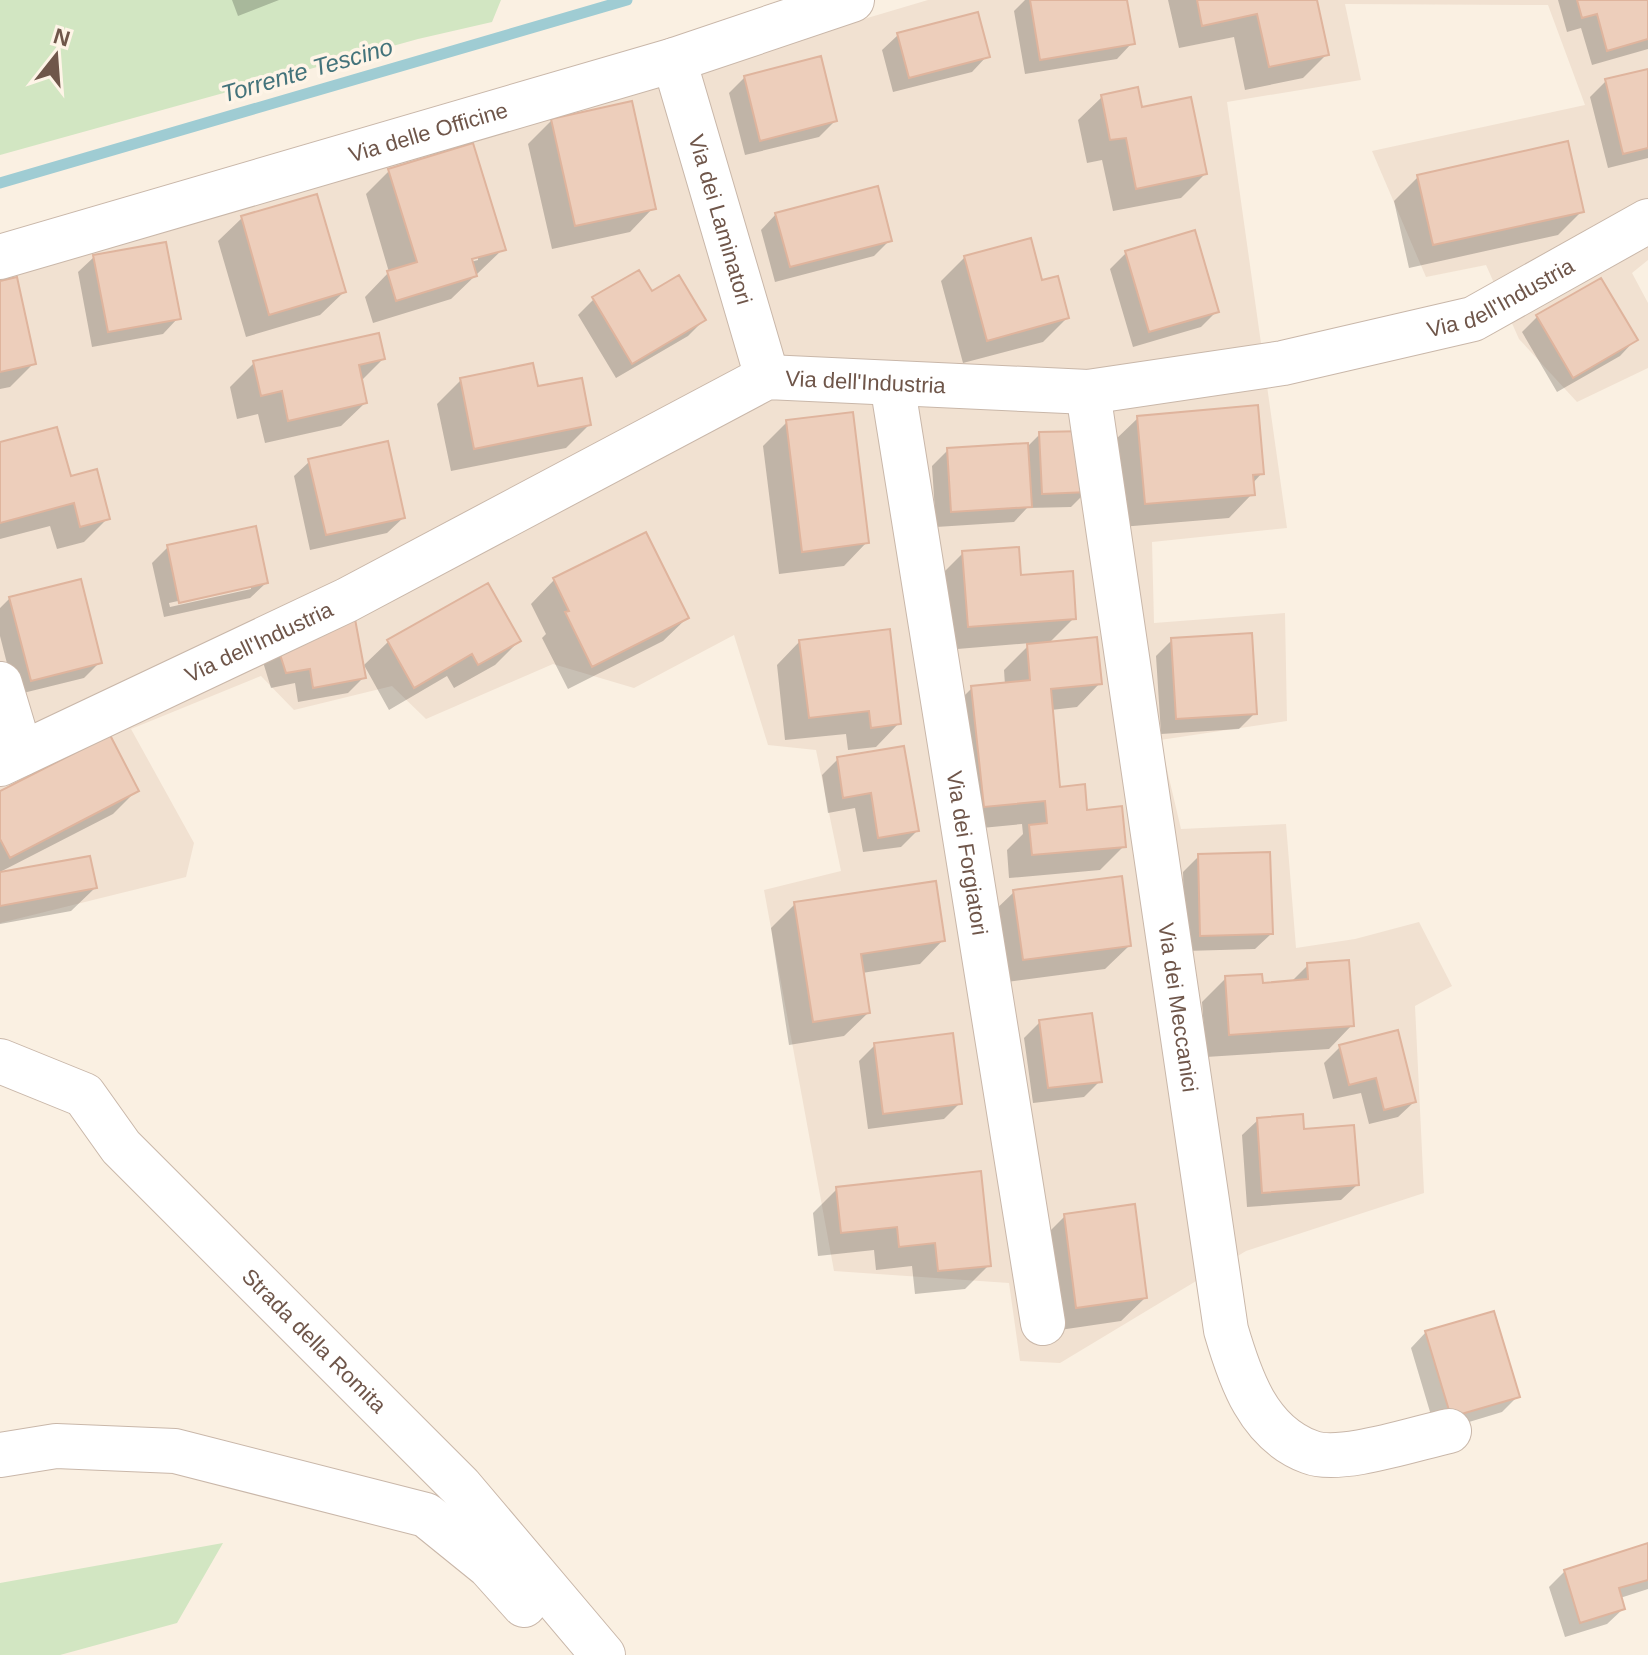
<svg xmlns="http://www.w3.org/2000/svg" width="1648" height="1655" viewBox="0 0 1648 1655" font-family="Helvetica,sans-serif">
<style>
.residential{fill:#f1e1d1}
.green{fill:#d2e6c2}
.shadow{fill:#0003;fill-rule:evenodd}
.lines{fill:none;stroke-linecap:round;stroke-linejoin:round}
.stream{stroke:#9fccd3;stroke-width:11}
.building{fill:#edcebb;stroke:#dfb49d;stroke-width:2}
.minor-casing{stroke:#c9b7a9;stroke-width:46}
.minor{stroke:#fff;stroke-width:44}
.labels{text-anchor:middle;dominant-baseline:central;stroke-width:7;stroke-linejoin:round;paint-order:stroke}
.street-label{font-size:22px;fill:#6f564a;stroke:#fef4e7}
.water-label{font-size:24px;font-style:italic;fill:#43737b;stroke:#fef4e7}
</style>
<rect width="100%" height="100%" fill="#faf0e2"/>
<path class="residential" d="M928,0H1648V260L1632,273L1648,303V368L1577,402L1519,339L1486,265L1426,277L1372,151L1585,105L1548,5L1345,4L1361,80L1227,102L1287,528L1152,542L1154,623L1285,613L1287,721L1160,740L1181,829L1286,824L1296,948L1355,939L1419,922L1452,986L1415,1006L1424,1193L1246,1251L1060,1363L1020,1361L1009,1283L834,1271L764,890L841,871L816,750L768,745L734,635L634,688L553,664L426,719L392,686L294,710L261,676L131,729L194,843L186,877L0,923V275Z"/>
<path class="green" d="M0,0H501L492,22L418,39L0,155Z
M223,1543L177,1623L60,1655H0V1583Z"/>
<path class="shadow" d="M232,0H279L238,16Z
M1025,0H1125L1132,43L1117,59L1025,74L1014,11Z
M1168,0H1315L1327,54L1303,78L1245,90L1234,37L1179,48Z
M1558,0H1648V49L1592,65L1581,28L1567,32Z
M898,35L987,56L972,72L893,92L882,50Z
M1648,71V158L1608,168L1590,97L1606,81Z
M745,77L835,121L819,137L745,155L729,93Z
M1102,97L1141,110L1205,174L1181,198L1113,211L1102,160L1087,163L1078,120Z
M552,120L653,208L630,232L552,249L528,144Z
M389,171L503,249L451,299L373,323L365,297L389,272L366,194ZM478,256V260L463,264L462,260Z
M1418,177L1582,211L1558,235L1409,268L1394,201Z
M776,214L890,240L874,256L775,282L761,230Z
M242,218L344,292L320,315L246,337L218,241Z
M1126,253L1217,311L1201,327L1133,347L1110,269Z
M94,257L178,318L163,334L92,347L78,272Z
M965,257L1041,283L1067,318L1043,342L963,363L941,281Z
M0,283L34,363L10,387L0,389Z
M651,294L704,320L688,336L616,378L578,315L594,299Z
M1537,317L1635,340L1620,356L1557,392L1522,332Z
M383,359L360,382L365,403L341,426L265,443L258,414L237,419L230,387L254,363Z
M461,380L537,389L589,425L566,448L451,471L437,404Z
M1138,418L1262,473L1252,484V494L1229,518L1121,527L1114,441Z
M787,422L867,542L844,566L779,574L763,446Z
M1040,434L1087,491L1071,507L1027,508L1014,522L936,527L932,466L948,450L1026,448Z
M0,444L70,479L108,518L84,542L57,549L50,526L0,539Z
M310,461L403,518L387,533L310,550L294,476Z
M168,547L266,583L250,598L164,617L152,563ZM251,585V589L170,607L169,603Z
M963,553L1019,577L1074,618L1048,644L1100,683L1077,707L1051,710L1058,789L1124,846L1100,870L1009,878L1007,850L1023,834L1022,824L961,830L948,712L972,688L1005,685L1004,670L1031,643L945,650L939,577Z
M554,580L687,618L663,641L568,689L542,638L546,634L531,604Z
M487,586L519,641L495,665L454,688L447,676L389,710L364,665L388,642Z
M10,598L100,662L84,678L15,695L0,636V608Z
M1172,640L1255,713L1239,729L1161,734L1156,656Z
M800,641L899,723L876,747L848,750L846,734L785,740L777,665Z
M278,646L364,677L348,693L298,702L295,683L271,688L263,662Z
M838,759L917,831L901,847L863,852L855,808L828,813L822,775Z
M137,790L113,814L0,872V794Z
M1199,856L1271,934L1255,949L1185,951L1183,872Z
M0,874L95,888L71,911L0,924Z
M1014,892L1129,946L1105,969L999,983L990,915Z
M795,904L943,940L920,964L862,973L868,1013L844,1036L789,1045L771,928Z
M1308,965L1352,1025L1329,1049L1206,1057L1202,1002L1226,978L1261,985L1290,983Z
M1040,1022L1100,1081L1084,1097L1033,1103L1024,1038Z
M875,1045L960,1103L944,1119L868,1129L859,1061Z
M1340,1047L1414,1102L1398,1117L1369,1124L1361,1093L1333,1099L1324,1063Z
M1258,1120L1302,1131L1357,1185L1341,1200L1247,1207L1242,1135Z
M837,1189L989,1265L965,1289L915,1294L912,1266L876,1270L874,1250L818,1256L813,1213Z
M1065,1216L1145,1298L1121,1321L1053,1331L1041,1240Z
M1426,1332L1518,1396L1502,1412L1436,1432L1411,1348Z
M1648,1545V1589L1620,1598L1623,1609L1607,1624L1565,1637L1549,1587L1565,1571Z"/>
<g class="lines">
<path class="stream" d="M0,183L627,0"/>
</g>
<path class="building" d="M1030,0H1127L1135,44L1040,60Z
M1197,0H1317L1329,55L1269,67L1257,14L1202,26Z
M1577,0H1648V39L1607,51L1597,14L1582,18Z
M978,12L990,57L909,78L897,33Z
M821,56L837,121L760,141L744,76Z
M1648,69V148L1623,154L1605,79Z
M1138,87L1142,107L1191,97L1207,174L1136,189L1126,138L1110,140L1101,95Z
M632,101L656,209L575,226L551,119Z
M1568,141L1584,212L1433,245L1417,175Z
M473,143L506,250L472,259L477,276L396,301L387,271L417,262L388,169Z
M878,186L892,241L790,267L775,213Z
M317,194L346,292L269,315L241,216Z
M1195,230L1219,312L1149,332L1125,251Z
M1031,238L1042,280L1058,276L1069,318L987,341L964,256Z
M166,242L181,319L108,332L93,255Z
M639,270L652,291L679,275L706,320L632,364L592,297Z
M17,277L36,364L0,372V281Z
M1601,278L1638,340L1573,378L1536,315Z
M379,333L385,359L359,365L367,403L288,421L282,391L261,396L253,361Z
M533,363L538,386L582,378L591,425L474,449L460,378Z
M1258,405L1264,474L1253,475L1255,495L1145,504L1137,416Z
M853,412L869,543L802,552L786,420Z
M57,427L71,476L97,469L110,519L80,527L74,503L0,523V442Z
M1087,431L1089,492L1042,494L1039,432Z
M388,441L405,518L326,535L308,459Z
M1028,443L1032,507L951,512L947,448Z
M256,526L268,583L179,603L167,545Z
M646,532L689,618L592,667L565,612L569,611L553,578Z
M1019,547L1021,575L1073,571L1076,619L968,627L962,551Z
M81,579L102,663L31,681L9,597Z
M488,583L521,641L478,665L472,654L414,688L387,640Z
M355,619L366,678L313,688L310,669L286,673L277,645Z
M890,629L901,724L871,728L869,711L809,718L799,640Z
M1252,633L1257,714L1176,719L1171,638Z
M1097,637L1102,684L1051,689L1060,787L1085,784L1087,810L1122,806L1126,847L1032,855L1029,825L1047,823L1045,801L984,807L971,686L1030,680L1027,644Z
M110,735L139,791L10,858L0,839V791Z
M904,746L919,831L878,838L871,793L843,798L837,757Z
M1270,852L1273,934L1200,936L1198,854Z
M90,856L97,888L0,906V872Z
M1122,876L1131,946L1023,960L1013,890Z
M936,881L945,941L861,954L870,1013L813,1022L794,902Z
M1349,960L1354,1026L1229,1035L1225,976L1262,974L1263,983L1308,979L1307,963Z
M1092,1013L1102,1082L1048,1088L1039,1020Z
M1398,1030L1416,1102L1384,1110L1376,1078L1349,1085L1339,1045Z
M953,1033L962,1104L883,1114L874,1043Z
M1303,1114L1304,1129L1354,1125L1359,1185L1262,1193L1257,1118Z
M981,1171L991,1266L938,1271L935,1243L899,1247L897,1227L841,1233L836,1187Z
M1135,1204L1147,1298L1076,1308L1064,1214Z
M1494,1311L1520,1397L1451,1417L1425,1331Z
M1648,1543V1580L1619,1588L1625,1609L1580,1623L1564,1570Z"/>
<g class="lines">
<g class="minor-casing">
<g id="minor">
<path id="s1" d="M674,60L767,377"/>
<path id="s2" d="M0,257L674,60L852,0"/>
<path id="s3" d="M892,383L1043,1323"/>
<path id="s4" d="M1088,392L1226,1330C1240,1378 1258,1433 1310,1452C1340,1464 1416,1438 1449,1431"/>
<path d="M0,684L21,754"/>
<path id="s5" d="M0,764L347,600L767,377L1088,392L1283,363L1473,319L1648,221"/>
<path id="s6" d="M0,1061L84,1095L121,1147L460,1486L603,1655"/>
<path d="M0,1455L56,1446L175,1451L426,1515L489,1566L524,1605"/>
</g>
</g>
<use href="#minor" class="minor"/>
</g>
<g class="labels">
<g class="street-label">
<text stroke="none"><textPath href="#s2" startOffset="446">Via delle Officine</textPath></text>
<text stroke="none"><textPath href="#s1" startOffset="166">Via dei Laminatori</textPath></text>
<text stroke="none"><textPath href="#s5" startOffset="1606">Via dell'Industria</textPath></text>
<text stroke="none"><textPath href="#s5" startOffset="958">Via dell'Industria</textPath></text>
<text stroke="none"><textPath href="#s5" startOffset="286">Via dell'Industria</textPath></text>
<text stroke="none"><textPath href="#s3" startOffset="476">Via dei Forgiatori</textPath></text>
<text stroke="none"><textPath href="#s4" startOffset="622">Via dei Meccanici</textPath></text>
<text stroke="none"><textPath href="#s6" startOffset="428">Strada della Romita</textPath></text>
</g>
<g class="water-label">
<text transform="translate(307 70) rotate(-16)">Torrente Tescino</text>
</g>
</g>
<g transform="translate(56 56) rotate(17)" stroke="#fef4e7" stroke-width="6" paint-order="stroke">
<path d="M0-6L14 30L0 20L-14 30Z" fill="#6f564a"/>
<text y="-12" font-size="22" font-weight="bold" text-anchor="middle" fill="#6f564a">N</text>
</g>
</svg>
